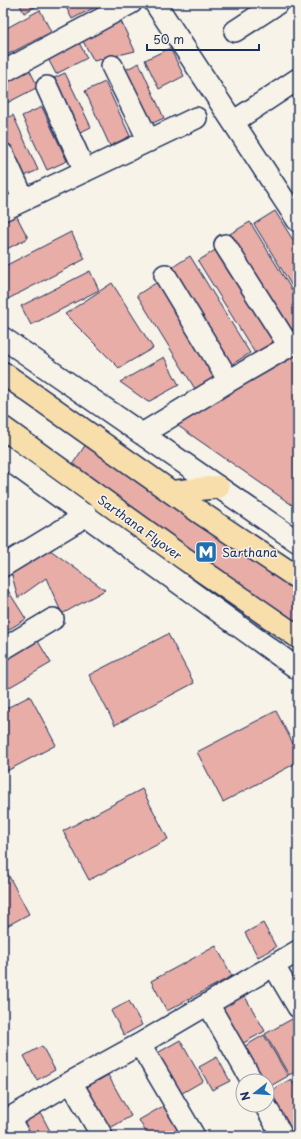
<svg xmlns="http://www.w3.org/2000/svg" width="301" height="1139" viewBox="0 0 301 1139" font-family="'Playpen Sans',sans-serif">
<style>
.building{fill:#e8ada7;stroke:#1b2f5e}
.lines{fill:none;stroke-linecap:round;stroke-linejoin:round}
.minor-casing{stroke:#1b2f5e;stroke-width:24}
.major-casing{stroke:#1b2f5e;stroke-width:25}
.minor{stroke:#f7f3e8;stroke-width:21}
.major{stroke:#f8deab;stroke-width:22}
.labels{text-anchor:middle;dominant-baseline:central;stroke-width:3;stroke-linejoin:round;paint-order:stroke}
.street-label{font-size:12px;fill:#1b2f5e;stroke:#f7f3e8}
.poi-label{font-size:12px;fill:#1b2f5e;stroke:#f7f3e8;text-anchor:start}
</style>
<rect width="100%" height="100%" fill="#f7f3e8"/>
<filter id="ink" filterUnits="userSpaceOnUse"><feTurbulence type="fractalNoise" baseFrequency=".025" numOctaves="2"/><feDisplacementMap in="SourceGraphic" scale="8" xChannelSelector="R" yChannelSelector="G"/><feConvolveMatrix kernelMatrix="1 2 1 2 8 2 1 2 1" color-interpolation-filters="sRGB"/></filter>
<g filter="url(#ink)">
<path class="building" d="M19,3H42L24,13Z
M64,3H103L72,19Z
M40,10L51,32L3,57V30Z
M118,15L135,51L94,61L80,36Z
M76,37L87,58L56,74L45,53Z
M170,48L184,76L159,89L145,60Z
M139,63L164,118L144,127L119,73Z
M27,65L38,87L3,105V77Z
M65,73L91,127L70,137L45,82Z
M105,82L130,136L110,146L85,91Z
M42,107L67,161L47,170L22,116Z
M13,115L38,170L18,179L3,146V120Z
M14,211L28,238L3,251V217Z
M275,211L298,248V296L254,224Z
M250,222L298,300V326L288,332L228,235Z
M71,232L85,259L6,300L3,295V267Z
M220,247L279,344L258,358L198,261Z
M190,256L250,353L228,367L168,270Z
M90,271L99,290L31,325L21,306Z
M159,281L219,378L197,392L137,295Z
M112,283L153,348L119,368L65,314Z
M298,352V509L171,421Z
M164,357L179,385L148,402L120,382Z
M88,441L298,588V642L64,477Z
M42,544L105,590L62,614L46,578L18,598L11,572Z
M7,589L26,619L3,633V592Z
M168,634L194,683L115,725L89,675Z
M36,638L51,663L8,688L3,679V658Z
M30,696L56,745L3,773V710Z
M276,711L298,753V762L223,802L197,752Z
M142,789L168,839L89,880L63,831Z
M3,865L29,914L3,928Z
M263,923L276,947L258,957L245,933Z
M216,946L232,976L167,1011L151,981Z
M241,990L265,1031L238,1046L215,1005Z
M129,1001L142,1025L124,1035L111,1011Z
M292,1019L298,1030V1070L289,1075L265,1034Z
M264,1035L288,1076L267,1088V1081H256L238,1050Z
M180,1040L203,1081L177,1096L154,1055Z
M42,1046L55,1070L37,1080L24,1056Z
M217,1057L230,1081L212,1090L199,1067Z
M108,1075L131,1116L105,1131L82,1090Z
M291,1079L298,1091V1130L288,1135L267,1098V1093Z
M165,1105L183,1136H148L139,1120Z
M37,1106L50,1131L40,1136H29L19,1116Z"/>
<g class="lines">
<g class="minor-casing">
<path id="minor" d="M155,3L298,221
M235,31L278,3
M112,66L149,141
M3,72L131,3
M47,87L85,171
M233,122L298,79
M3,154L24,200
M3,210L196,118
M225,245L289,346
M165,275L229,381
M3,338L298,542
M142,434L229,381L298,341
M3,456L298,669
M3,566L87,515
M3,649L53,619
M274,966L298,1007
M208,1004L252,1081
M140,1044L194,1136
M71,1082L102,1136
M265,1105L280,1132
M9,1118L19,1136
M3,1122L71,1082L140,1044L298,951"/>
</g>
<g class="major-casing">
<path id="major" d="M3,373L198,511L298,578
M3,428L182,557L298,637
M172,492L218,487"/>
</g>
<use href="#minor" class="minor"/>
<use href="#major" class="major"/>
</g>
</g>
<defs>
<g id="metro-square" transform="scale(1.15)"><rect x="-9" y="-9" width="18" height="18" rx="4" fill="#1f6fb2" stroke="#f7f3e8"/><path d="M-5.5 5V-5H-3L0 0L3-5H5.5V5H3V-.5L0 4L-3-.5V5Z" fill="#fff"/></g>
</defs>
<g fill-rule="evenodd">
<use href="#metro-square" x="206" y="552"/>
</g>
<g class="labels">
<g class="street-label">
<text transform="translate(140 527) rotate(36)">Sarthana Flyover</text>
</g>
<g class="poi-label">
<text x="222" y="552">Sarthana</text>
</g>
</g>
<rect width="301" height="1139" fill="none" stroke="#f7f3e8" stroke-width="16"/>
<rect x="8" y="8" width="285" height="1123" fill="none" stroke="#1b2f5e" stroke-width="1.5" filter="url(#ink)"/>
<g transform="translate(255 1093) rotate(253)"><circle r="19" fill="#f7f3e8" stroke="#9fa5b1"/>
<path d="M0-3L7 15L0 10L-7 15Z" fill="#1f6fb2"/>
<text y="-6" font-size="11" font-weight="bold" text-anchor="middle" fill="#1b2f5e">N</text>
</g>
<path d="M147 44v6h112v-6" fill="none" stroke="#1b2f5e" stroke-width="2"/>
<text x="153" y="44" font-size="12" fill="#1b2f5e" stroke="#f7f3e8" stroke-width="3" paint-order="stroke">50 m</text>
</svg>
